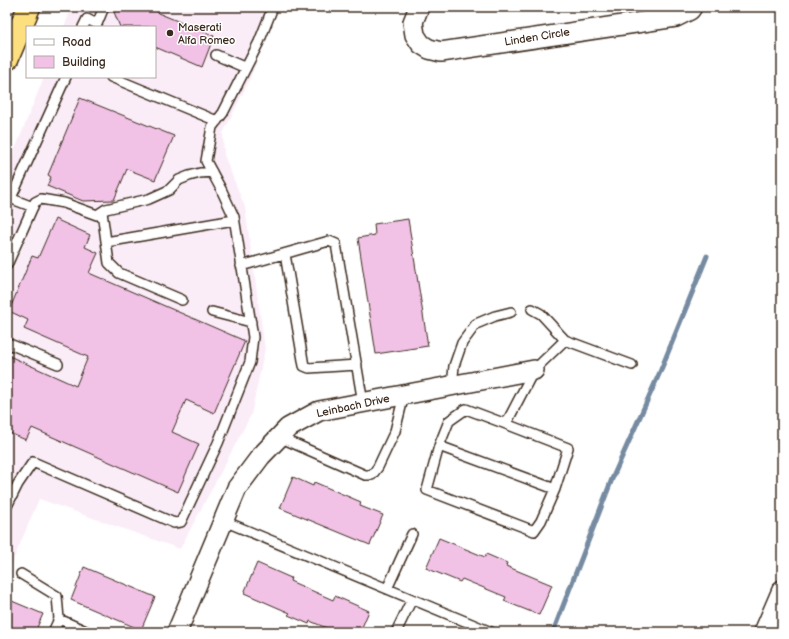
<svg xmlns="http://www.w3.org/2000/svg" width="789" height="639" viewBox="0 0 789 639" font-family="'Balsamiq Sans',sans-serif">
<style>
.built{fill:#fbedf8}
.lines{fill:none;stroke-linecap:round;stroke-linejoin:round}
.stream{stroke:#768ba1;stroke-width:5}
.building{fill:#f1c2e6;stroke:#3b2a1e}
.service-casing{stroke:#3b2a1e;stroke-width:12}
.minor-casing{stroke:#3b2a1e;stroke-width:22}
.trunk-casing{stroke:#3b2a1e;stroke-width:25}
.service{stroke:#fff;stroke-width:9}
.minor{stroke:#fff;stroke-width:19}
.trunk{stroke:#fedf80;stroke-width:22}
.poi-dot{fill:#3b2a1e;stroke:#fff;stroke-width:1.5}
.labels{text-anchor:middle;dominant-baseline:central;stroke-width:3;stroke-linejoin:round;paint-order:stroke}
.poi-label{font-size:11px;fill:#3b2a1e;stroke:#fff;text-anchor:start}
.street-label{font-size:11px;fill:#3b2a1e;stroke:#fff}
</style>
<rect width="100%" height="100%" fill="#fff"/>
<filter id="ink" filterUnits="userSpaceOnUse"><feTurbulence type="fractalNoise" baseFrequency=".025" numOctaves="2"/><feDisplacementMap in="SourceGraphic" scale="8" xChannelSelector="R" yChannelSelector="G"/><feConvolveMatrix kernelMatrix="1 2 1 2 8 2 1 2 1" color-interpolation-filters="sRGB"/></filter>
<g filter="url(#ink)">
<path class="built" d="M72,7H279L248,83L223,133L224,155L245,207L265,349L251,415L180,549L39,499L7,575V169L44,77H155V27H64Z"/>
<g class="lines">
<path class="stream" d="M553,632L612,479L660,372L707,256"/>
</g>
<path class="building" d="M126,7H155L158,13L214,36L202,67L155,47V27H120L114,12Z
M80,98L174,136L155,180L127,169L114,200L83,201L47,186L51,177L48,175Z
M55,219L90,235L85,247L98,253L89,273L245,341L214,413L186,400L172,432L199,444L178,492L32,428L26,440L7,432V355L76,386L88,357L24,329L28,320L9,311L32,256L38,258Z
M408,219L428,346L376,354L358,238L375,235L374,224Z
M293,477L313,486L314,482L361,502L360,506L383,515L370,545L280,508Z
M439,538L485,557L486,554L507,563L506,566L552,585L539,615L504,601L506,597L462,579L460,582L426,568Z
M257,563L291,578L290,581L333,600L335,596L369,611L360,632H336L310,621L309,624L288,615L290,613L244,593Z
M84,567L155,597L141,630L71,600Z
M7,599L43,614L35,632H7Z"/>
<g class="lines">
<g class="service-casing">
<path id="service" d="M83,27L87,19L97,24L104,7
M216,55L246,68
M111,77L217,121
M7,197L33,207
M11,198L66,77
M102,212L109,263L119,273L182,300
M106,242L234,220
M285,254L304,366L309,368L357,365
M7,265L35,202L41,199L64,203L97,215L106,209L149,199L169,190L179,180L189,176L200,173L212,172
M241,266L329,241L336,244L363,403
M212,312L251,322
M565,340L632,365
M7,343L58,364
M452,386L454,366L462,343L476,324L495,316L511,312
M506,424L466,409L449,421L439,446L427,490L534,531L541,521L555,489L568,448L506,424L534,370L565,340L541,314L532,309
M279,437L365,475H372L378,467L395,431L404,395
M439,446L555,489
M7,506L18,484L33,462L174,523L181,522L218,443L250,362L253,337L234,217L221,189L206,161L212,127L223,113L259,42L273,7
M224,521L491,632
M21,574L57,596L59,619
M387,589L412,534
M53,632L59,619L88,632
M396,632L412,599"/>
</g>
<g class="minor-casing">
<path id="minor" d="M419,7L413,22L415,35L421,44L429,49L441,52L676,17L690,10L692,7
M177,632L237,488L261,456L288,428L319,411L534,370
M764,632L782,590"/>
</g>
<g class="trunk-casing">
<path id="trunk" d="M7,59L29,7"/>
</g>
<use href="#service" class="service"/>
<use href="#minor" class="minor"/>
<use href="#trunk" class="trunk"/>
</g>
</g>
<circle class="poi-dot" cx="170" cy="33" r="4"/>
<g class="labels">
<g class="poi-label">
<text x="178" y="27">Maserati<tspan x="178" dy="13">Alfa Romeo</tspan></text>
</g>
<g class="street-label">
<text transform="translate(537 37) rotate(-9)">Linden Circle</text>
<text transform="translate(353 406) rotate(-12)">Leinbach Drive</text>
</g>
</g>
<rect width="789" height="639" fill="none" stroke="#fff" stroke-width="24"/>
<rect x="12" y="12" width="765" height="615" fill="none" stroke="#3b2a1e" stroke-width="1.5" filter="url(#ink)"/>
<rect x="26" y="26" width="130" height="52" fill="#ffffff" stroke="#b1aaa5"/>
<rect x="34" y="39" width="20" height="6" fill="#ffffff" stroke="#b1aaa5"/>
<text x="62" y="46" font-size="12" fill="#3b2a1e">Road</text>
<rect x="34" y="56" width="20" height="12" fill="#f1c2e6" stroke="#b1aaa5"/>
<text x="62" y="66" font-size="12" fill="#3b2a1e">Building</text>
</svg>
